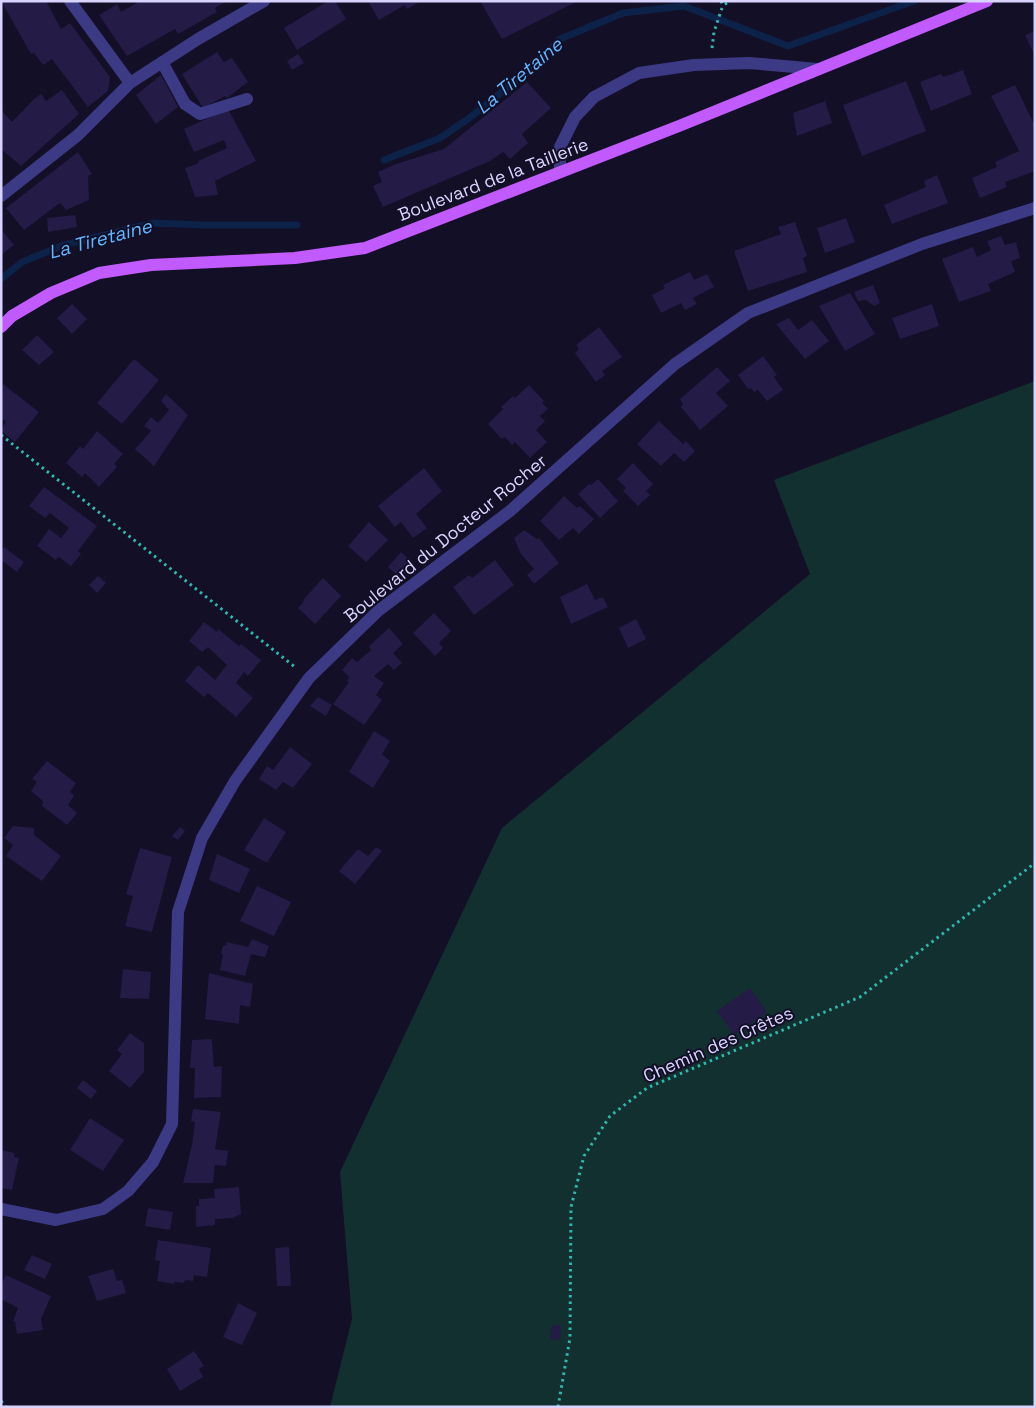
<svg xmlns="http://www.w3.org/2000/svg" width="1036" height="1408" viewBox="0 0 1036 1408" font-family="'Space Grotesk',sans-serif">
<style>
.green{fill:#12302f}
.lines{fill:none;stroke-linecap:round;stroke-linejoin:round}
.stream{stroke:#0c2248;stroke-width:7}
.building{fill:#241b47}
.path{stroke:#2fb8b0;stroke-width:3;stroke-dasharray:2.5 4;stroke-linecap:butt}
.minor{stroke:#3d3a85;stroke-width:12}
.major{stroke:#c25bff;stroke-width:12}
.labels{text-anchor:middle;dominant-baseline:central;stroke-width:4;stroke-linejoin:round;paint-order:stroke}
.street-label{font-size:18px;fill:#d9d4ff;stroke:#130f26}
.water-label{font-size:19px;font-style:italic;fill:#62b6ff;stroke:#130f26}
</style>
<rect width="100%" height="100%" fill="#130f26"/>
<path class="green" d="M1035,381V1407H330L352,1319L340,1172L502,828L810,574L774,480Z"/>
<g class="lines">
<path class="stream" d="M384,160L440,138L468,119L523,75L560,39L623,13L684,6L788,46L914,1
M1,279L22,262L64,245L153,223L204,225H297"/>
</g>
<path class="building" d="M1,1H46L61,29L70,23L110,77L108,91L88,107L52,59L43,65L34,53L31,54Z
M140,1H227L215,8L217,12L178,34L175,29L127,56L99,15L117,4L121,12Z
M328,1H335L346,19L297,50L284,28Z
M372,1H421L407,9L405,5L379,20L369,3Z
M480,1H578L502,39Z
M1035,31V56L1025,35Z
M217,52L224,62L232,58L248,82L227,98L225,96L203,108L182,74Z
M298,54L304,63L292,70L287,61Z
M963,70L972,94L931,111L920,82L941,74L943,77Z
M161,75L178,107L156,124L136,95Z
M906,81L926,131L862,156L843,105Z
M527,82L551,108L522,134L528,143L510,159L503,152L490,161L383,207L373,186L382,182L378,172L396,164L444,149Z
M1015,85L1035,126V171L1005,182L1007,187L980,198L972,178L997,167L995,162L1019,151L991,96Z
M62,90L79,114L21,166L1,149V110L12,122L35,98L41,94L46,101Z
M825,101L832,123L797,136L793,113Z
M228,109L256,161L215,181L218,195L195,197L185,168L199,163L198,161L227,148L224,140L194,152L184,129Z
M78,152L92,174L88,176L89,200L66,210L60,203L24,230L6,208Z
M937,175L948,203L892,224L884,205L926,187L924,181Z
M75,215L77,227L48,232L47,218Z
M846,218L855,242L825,253L817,228Z
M795,222L807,256L803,258L807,272L748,291L734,251L781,234L778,227Z
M1,229L14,245L1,255Z
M1001,236L1005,245L1016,242L1020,258L1011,261L1015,272L988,284L991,291L959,302L942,259L973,247L977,257L991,250L987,241Z
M690,272L694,280L707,274L714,287L693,298L697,304L685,310L681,303L661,313L652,295L665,288L663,285Z
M873,285L880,303L874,306L866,300L858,301L854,292Z
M850,293L875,334L845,351L819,306Z
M72,304L87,319L72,334L57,318Z
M932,304L939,326L900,339L892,318Z
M789,318L798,330L812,320L829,341L805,359L776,324Z
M599,327L622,357L602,371L605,375L596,382L575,353L579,349L576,345Z
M37,335L54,352L39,365L22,350Z
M763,356L777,375L774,377L783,390L767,401L758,390L754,392L751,388L748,389L738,375Z
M134,359L159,380L122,424L97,403Z
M717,367L730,381L716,393L728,406L700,430L681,407L683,404L680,399Z
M3,384L39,412L15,442L1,431V429L6,422L1,418V387Z
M529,385L544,401L542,403L548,409L540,416L545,421L536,430L547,442L530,458L515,442L512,445L505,437L502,439L488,424L503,409L501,407L513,396L515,398Z
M166,394L188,415L154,466L135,449L151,431L144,426L151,417L158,423L169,410L161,401Z
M659,421L683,444L686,441L695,451L684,462L674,453L661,466L637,444Z
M97,431L123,454L114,464L117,467L99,487L85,473L82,477L66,463L80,446L83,449Z
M633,463L653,484L646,491L650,495L638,506L623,491L626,488L617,479Z
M424,468L442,491L416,514L427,528L413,538L401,522L395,527L378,506Z
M598,479L618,501L600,518L578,494L589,484L591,485Z
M44,487L97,526L78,551L81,554L71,566L59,557L56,560L37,546L49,529L61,538L69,528L50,513L45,518L29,506Z
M564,496L577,508L580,506L594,519L579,534L573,528L559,540L540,521Z
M369,522L388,540L366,562L348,546Z
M524,530L537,539L539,538L559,563L534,584L527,575L534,569L521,554L514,538Z
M4,547L24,562L17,572L1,560V551Z
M401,552L414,564L399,577L388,567Z
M495,560L514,585L474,615L453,587L469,575L472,578Z
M98,576L106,583L97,593L89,585Z
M323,578L341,596L315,624L298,608L304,601L303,600Z
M587,584L595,600L603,597L608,607L571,624L560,597Z
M434,613L451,631L439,643L443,648L435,656L413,633Z
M636,619L646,639L628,648L619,628Z
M204,622L217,632L218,629L239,646L241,644L261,660L248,676L244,672L236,683L253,698L236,717L208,693L204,697L185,681L198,665L215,680L227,665L208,647L202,652L189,641Z
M389,628L403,644L393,653L402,663L394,670L388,664L374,676L384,683L376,695L382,700L364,725L333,704L349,682L347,681L349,677L342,670L352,658L357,662L371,650L369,646Z
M318,697L332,705L326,716L310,706Z
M374,731L390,741L382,754L390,761L373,788L349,772Z
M290,747L312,764L293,788L283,782L276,790L259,779L267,766L273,770Z
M47,761L76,783L70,792L74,796L68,805L77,813L67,825L42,806L43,801L31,791L37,782L32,779Z
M264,818L286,832L267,863L244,850Z
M13,826L34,828V835L61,856L42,881L6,856L13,845L4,838Z
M180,827L185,831L178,840L172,836Z
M376,847L382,851L355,884L339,871L358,849L368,856Z
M140,848L172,857L152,932L125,926L133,896L126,894Z
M217,854L250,869L239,893L209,880Z
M257,886L291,902L274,936L240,921Z
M252,939L269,946L265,957L251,954L245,976L220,970L223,955L221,953L223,946L226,945L227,942L248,947Z
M123,969L151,972L149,999L120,998Z
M209,973L253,984L250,1007L240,1005L239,1024L205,1019Z
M750,988L767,1012L734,1035L717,1011Z
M130,1033L144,1043V1072L130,1088L109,1071L122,1054L117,1050Z
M212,1039L214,1067L222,1066L221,1097L194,1098L195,1068H190L192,1040Z
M83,1080L97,1091L91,1099L77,1088Z
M193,1109L221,1112L215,1149L228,1151L226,1166L215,1165L213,1183H183L192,1145L195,1122L191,1121Z
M90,1118L124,1140L103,1171L70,1150Z
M1,1150L15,1153L14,1157L19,1158L12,1190L1,1188Z
M239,1187L241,1214L233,1218L215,1219V1225L196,1227V1206H199V1199L215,1198L214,1189Z
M148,1208L173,1212L170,1230L145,1226Z
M158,1240L211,1248L207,1277L194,1275L193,1281L185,1280L184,1283L174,1282V1284L157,1281L160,1261L155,1260Z
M289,1247L291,1286H277L275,1248Z
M32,1255L52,1264L45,1279L24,1270Z
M113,1269L117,1281L122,1280L126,1293L97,1301L88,1276Z
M6,1275L51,1296L41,1319L43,1330L17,1334L15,1322L13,1321L18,1308L1,1299V1285Z
M238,1303L257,1313L242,1345L223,1337Z
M552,1325L561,1326L560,1340L550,1339Z
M194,1351L204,1366L199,1369L203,1377L180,1391L167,1369Z"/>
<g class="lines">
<path class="path" d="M721,1L723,5L731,1
M712,48L714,32L723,5
M1,435L295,667
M1,1401L6,1407
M558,1407L570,1338L571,1207L584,1156L610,1116L647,1088L860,997L1035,863"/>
<path class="minor" d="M70,1L130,83
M162,62L185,104L200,114L247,99
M560,171V147L575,117L594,97L639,73L694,65L749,63L817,69
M1,196L78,135L130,83L198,39L264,1
M1,1209L56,1220L103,1209L128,1191L153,1162L172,1124L178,912L202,838L235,781L309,678L378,611L510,511L675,364L748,313L922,244L1035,208"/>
<path class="major" d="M1,327L12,316L51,293L99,273L151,265L295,258L365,248L679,126L987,1"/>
</g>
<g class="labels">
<g class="street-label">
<text transform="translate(493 179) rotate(-21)">Boulevard de la Taillerie</text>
<text transform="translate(445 538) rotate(-39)">Boulevard du Docteur Rocher</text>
<text transform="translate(718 1044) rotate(-24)">Chemin des Crêtes</text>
</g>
<g class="water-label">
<text transform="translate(519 76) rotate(-40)">La Tiretaine</text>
<text transform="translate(100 239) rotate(-15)">La Tiretaine</text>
</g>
</g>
<rect width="1036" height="1408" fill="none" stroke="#d9d4ff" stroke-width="5"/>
</svg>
